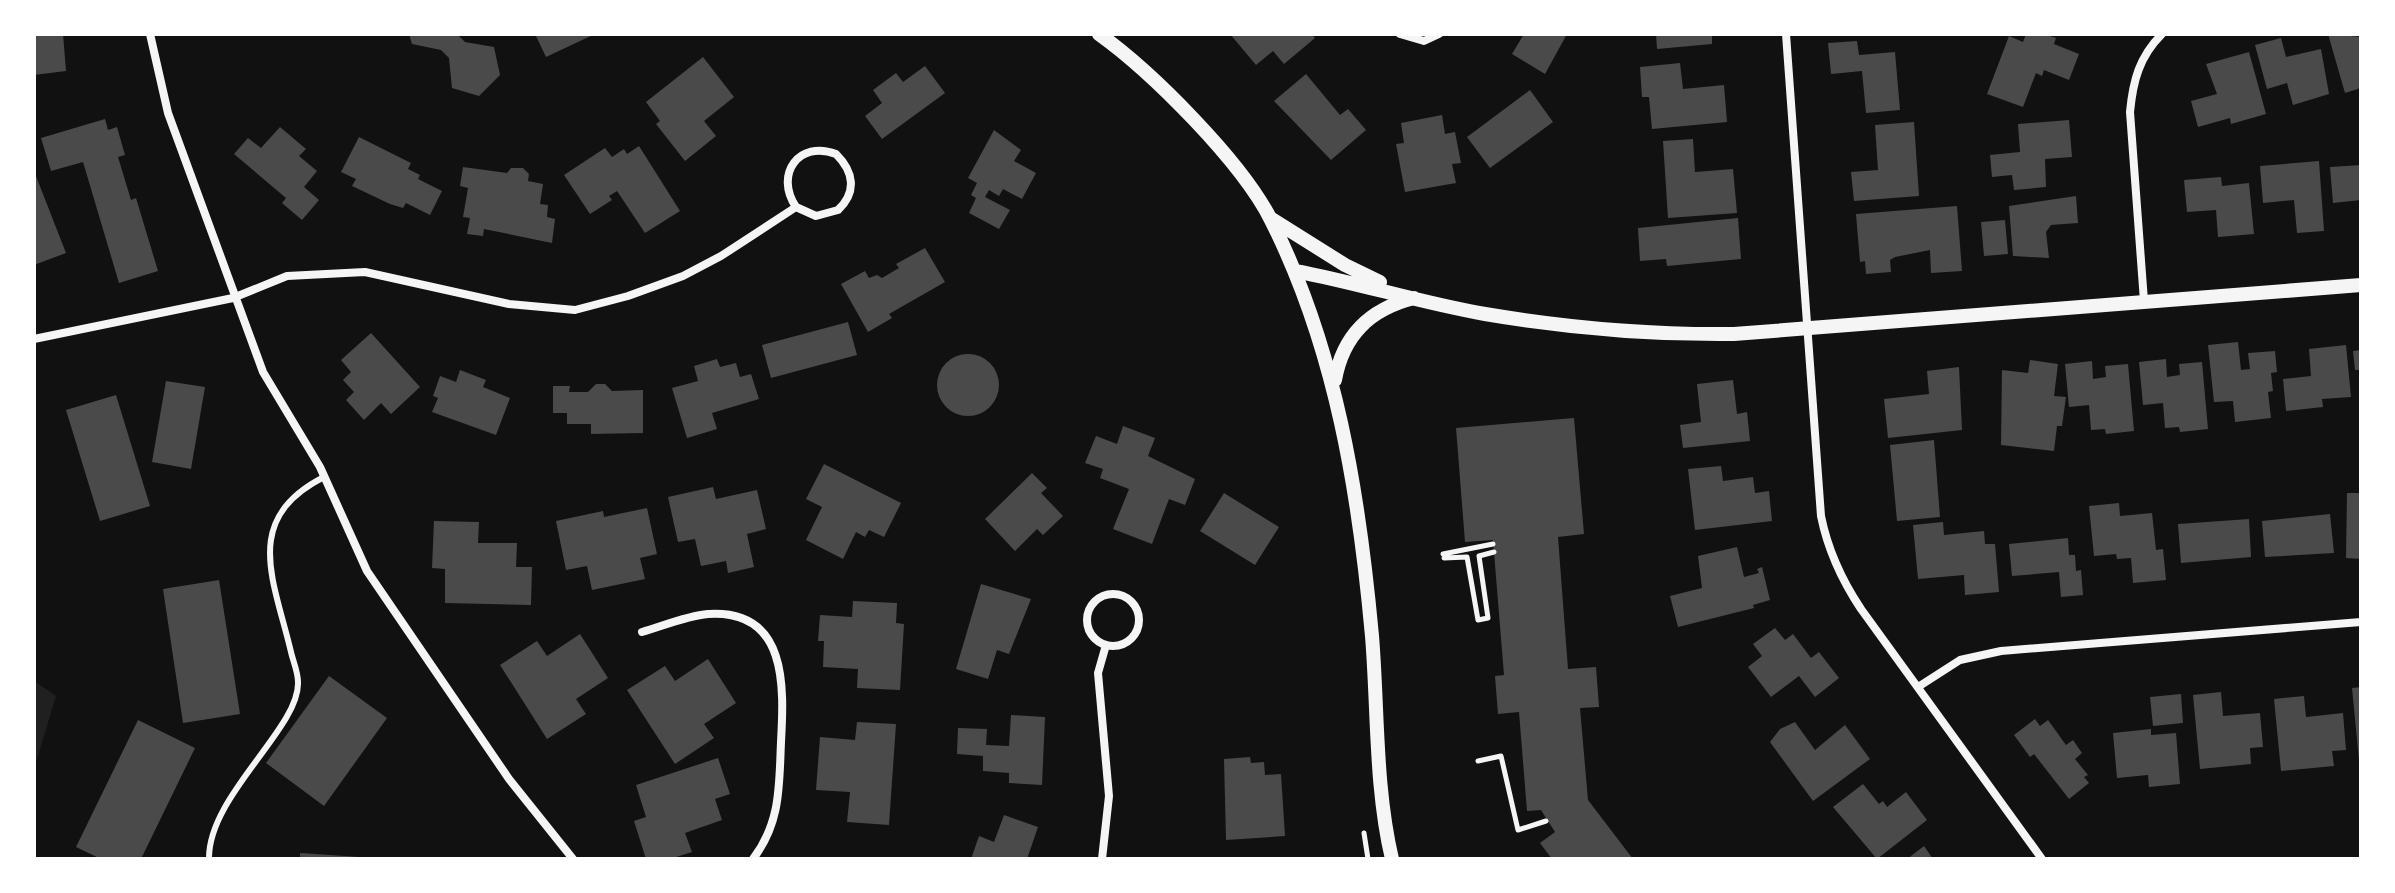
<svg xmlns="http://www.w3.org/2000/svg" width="2395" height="893" viewBox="0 0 2395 893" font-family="'Alegreya Sans',sans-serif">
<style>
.green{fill:#202020}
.building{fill:#4a4a4a}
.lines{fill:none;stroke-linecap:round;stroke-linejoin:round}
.path{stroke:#f5f5f5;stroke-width:5}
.service{stroke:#f5f5f5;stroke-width:6}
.minor{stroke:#f5f5f5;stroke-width:8}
.tertiary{stroke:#f5f5f5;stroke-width:14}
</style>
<rect width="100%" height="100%" fill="#111"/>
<path class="green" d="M34,681L56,696L34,769Z"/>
<path class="building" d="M34,34H63L66,71L34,75Z
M409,34H457L465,42L494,47L500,75L479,96L452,88L449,58L441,50L412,44Z
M535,34H595L546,57Z
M1230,34H1312L1315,38L1284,64L1273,51L1256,65Z
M1524,34H1567L1545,74L1512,54Z
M1656,34H1712V44L1657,49Z
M2026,34H2044L2056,38L2054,44L2079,54L2069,80L2044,70L2042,76L2036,73L2023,107L1987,94L2009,36L2023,42Z
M2328,34L2361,37V88L2345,93Z
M2281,38L2286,57L2321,49L2329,94L2293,105L2287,83L2267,89L2255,45Z
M1857,41L1859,55L1895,52L1900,110L1866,113L1862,71L1831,74L1828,43Z
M2249,52L2266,114L2231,124L2230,118L2198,127L2191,101L2217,94L2206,64Z
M703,57L734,97L704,121L716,136L685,161L656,124L660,121L646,102Z
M1680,63L1683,89L1724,85L1727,122L1652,129L1649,97H1642L1640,67Z
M925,66L945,93L882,139L865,116L882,103L873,90L896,73L903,82Z
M1306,74L1340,115L1348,109L1366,130L1331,160L1274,101Z
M1530,90L1553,122L1490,168L1467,137Z
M1442,115L1445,134L1455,132L1461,163L1452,164L1456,183L1405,192L1396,144L1404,143L1401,123Z
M105,119L108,130L117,127L125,155L118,157L131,200L136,198L158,271L119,283L83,162L51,171L41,138Z
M2069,120L2072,157L2045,159L2046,187L2014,190L2012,175L1992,177L1990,155L2020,152L2018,124Z
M1914,122L1919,196L1854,201L1851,172L1878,170L1875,125Z
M280,127L306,149L299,156L317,171L304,187L319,200L302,220L282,203L286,198L234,154L248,138L261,148Z
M994,130L1021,150L1014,161L1036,173L1022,199L1003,189L999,196L989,190L985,197L1010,210L999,229L969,213L976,198L971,195L977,183L968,178Z
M359,137L411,163L408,169L420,175L418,179L442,191L430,215L406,203L403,208L390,204L352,186L356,179L341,172Z
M1693,139L1695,172L1733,169L1737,213L1668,218L1663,141Z
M639,146L680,211L645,233L617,191L609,196L612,200L590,214L564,175L605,148L612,157L624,149L627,154Z
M2319,161L2324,231L2297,233L2294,200L2263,203L2260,166Z
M2361,165V200L2333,203L2330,167Z
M463,167L507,173L511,168H523L529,174L528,181L543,184L540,204L548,205L547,217L555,219L552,243L484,229L483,236L467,234L470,218L463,217L468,188L460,186Z
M34,171L66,253L34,265Z
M2221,177L2222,186L2249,183L2254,234L2218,237L2216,210L2187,212L2184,180Z
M2076,196L2078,223L2051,225L2046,232L2049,258L2013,256L2009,206Z
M1957,206L1962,271L1931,273L1930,250L1895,257L1890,260L1891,272L1866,274L1865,261L1860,262L1856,214Z
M1738,218L1741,259L1667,266L1666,259L1640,261L1638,228Z
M2005,220L2008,254L1984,256L1981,222Z
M925,248L945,282L889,314L892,318L868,332L841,284L865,271L869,278L877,275L882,278L899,268L896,264Z
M848,322L857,355L771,378L762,345Z
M371,333L420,387L391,414L381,403L364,420L346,400L354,392L343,380L351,372L341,360Z
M2238,342L2241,370L2250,369L2248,353L2275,351L2277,372L2271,373L2273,391L2268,392L2271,418L2235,422L2233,401L2214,402L2208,345Z
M2346,345L2351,397L2322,399L2323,407L2286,411L2283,379L2311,376L2309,349Z
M2361,350V370H2355L2353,351Z
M937 385a31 31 0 1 1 62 0a31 31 0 1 1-62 0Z
M717,359L720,367L736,363L740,377L751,374L759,399L712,413L717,429L687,438L672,388L698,381L694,366Z
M2166,359L2167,377L2180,375L2179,364L2202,362L2208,429L2180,432L2179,427L2165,428L2163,403L2143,405L2139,362Z
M2030,360L2058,364L2054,396L2066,397L2062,426H2057L2054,451L2001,445L2002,370L2028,373Z
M2092,361L2093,379L2106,377L2105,366L2128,364L2134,431L2106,434L2105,429L2091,430L2089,405L2069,407L2065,364Z
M1959,367L1962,430L1888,438L1884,399L1929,394L1927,371Z
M460,370L486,380L483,387L510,398L496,435L432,412L438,398L433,396L440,376L456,382Z
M1733,380L1737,414L1747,412L1750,441L1683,448L1680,425L1701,422L1697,384Z
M166,381L205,387L191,469L152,462Z
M596,384H605L612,391L643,390V433L591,434V424H567V413H553V386H570L569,392H588Z
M116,395L150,506L100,521L66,410Z
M1574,418L1584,534L1558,537L1568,669L1596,667L1599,707L1580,708L1588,800L1633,859H1552L1540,843L1555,832L1541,810L1527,811L1519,712L1498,714L1495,676L1504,675L1493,540L1465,542L1456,428Z
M1123,426L1155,438L1148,456L1195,479L1185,505L1169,499L1152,544L1113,529L1129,489L1100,478L1103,469L1085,463L1096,436L1117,444Z
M1934,440L1940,517L1897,521L1890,445Z
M824,464L901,503L884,537L869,530L865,537L856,532L843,559L806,540L822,507L806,499Z
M1721,466L1723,481L1753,477L1755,493L1769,491L1772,521L1695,530L1688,469Z
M1032,473L1047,488L1041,493L1063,516L1043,535L1037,529L1015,551L985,519Z
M713,487L716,499L757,490L766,529L747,534L754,567L728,573L726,561L701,566L695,539L678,542L668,497Z
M1224,493L1279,527L1255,565L1200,531Z
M2347,493H2361V559L2346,558Z
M2119,503L2120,516L2152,513L2156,550L2163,549L2166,580L2133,583L2131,558L2117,559L2116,554L2094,556L2089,506Z
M647,508L657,554L640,558L645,579L592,590L587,566L566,570L556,521L603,511L604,517Z
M2330,514L2334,553L2265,557L2262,521Z
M2249,519L2251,557L2181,563L2178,524Z
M434,521L479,522L478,543H517L516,567H532L531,605L445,603V569L432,568Z
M1943,522L1944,535L1984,531L1985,544H1995L1999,592L1965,595L1964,575L1918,579L1913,525Z
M2068,538L2069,555H2075L2076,571L2081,570L2083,595L2061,597L2059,572L2012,576L2009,544Z
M1737,547L1744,577L1759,573L1757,569L1762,567L1770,600L1753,605L1754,608L1678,627L1670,596L1702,588L1698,556Z
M219,580L240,714L183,723L163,589Z
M981,584L1031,599L1009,654L997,650L988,679L956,669Z
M853,601L897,603L896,623L904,624L900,690L857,688L858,669L823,667L824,641H818L820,615L852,617Z
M1775,628L1785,640L1793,634L1811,658L1819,652L1839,678L1815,697L1799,676L1771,697L1748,667L1762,656L1753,644Z
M580,634L608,678L576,699L586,714L547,739L500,665L537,641L547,656Z
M708,659L736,703L704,724L714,738L675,764L627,690L665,666L675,681Z
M329,676L387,718L324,806L266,763Z
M2361,687V760H2359L2352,688Z
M2221,692L2223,716L2260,713L2263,747L2250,748L2251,764L2200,769L2193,695Z
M2181,694L2183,723L2153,726L2150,697Z
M2304,696L2306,717L2343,713L2346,750L2332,751L2334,766L2281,771L2274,699Z
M1011,715L1045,717L1042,785L1009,783V773L983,771V756L957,754L958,728L987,729L986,745L1009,746Z
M2035,719L2040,726L2048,720L2066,745L2073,740L2082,753L2075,759L2088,775L2084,777L2089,783L2069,799L2034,754L2030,757L2014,735Z
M138,720L195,748L141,859H101L76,847Z
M857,722L896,724L889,825L847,822L850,792L816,790L820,737L855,740Z
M1795,722L1815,750L1845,725L1870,759L1813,801L1770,742L1780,729Z
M2151,729V735L2176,733L2180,784L2149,787L2148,775L2117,778L2113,733Z
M1250,757L1251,763L1264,762L1265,775L1281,774L1285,836L1226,840L1224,759Z
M718,758L730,794L715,799L722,820L685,833L692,852L670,859H646L634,821L646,817L636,785Z
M1863,784L1879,804L1883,801L1887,807L1906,792L1927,820L1877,859L1833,807Z
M1004,815L1038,827L1027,859H971L979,836L994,842Z
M1924,846L1933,859H1907Z
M300,853L360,857V859H300Z"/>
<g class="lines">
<path class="path" d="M1443,554L1493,544
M1444,558L1467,557L1478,620L1488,618L1479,556L1494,552
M1478,761L1501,756L1518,830L1546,821
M1364,833L1368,859"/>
<path class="service" d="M209,859C208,796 300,728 298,682C298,672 293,661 291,652C274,580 241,519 324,477"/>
<path class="minor" d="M150,34L168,113L263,372L320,467L367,571L509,779L573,859
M1400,34L1424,41L1439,34
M1786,34L1821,516C1828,551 1841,579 1861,609L2042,859
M2144,301L2130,112C2133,81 2139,57 2162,34
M34,339L233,298L287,276L365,272L509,304L575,310L628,296L683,276L721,256L796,207L816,216L838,210C857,192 854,172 836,154C799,140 774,174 796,207
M1087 620a26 26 0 1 1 52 0a26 26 0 1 1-52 0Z
M642,632C663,626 686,616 708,614C788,609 784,687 781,742C779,786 781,822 753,859
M1918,687L1960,660L2001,651L2361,622
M1102,859L1109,796L1098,673L1106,645"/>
<path class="tertiary" d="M1099,34C1152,72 1242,162 1271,220C1336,349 1359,493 1372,636C1378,709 1375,787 1392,859
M1270,218L1345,265L1380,282
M1295,271C1359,283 1421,303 1485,314C1568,328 1651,335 1734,334L2361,285
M1335,380C1343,335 1370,309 1414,298"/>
</g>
<rect width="2395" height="893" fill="none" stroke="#ffffff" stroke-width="72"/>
</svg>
